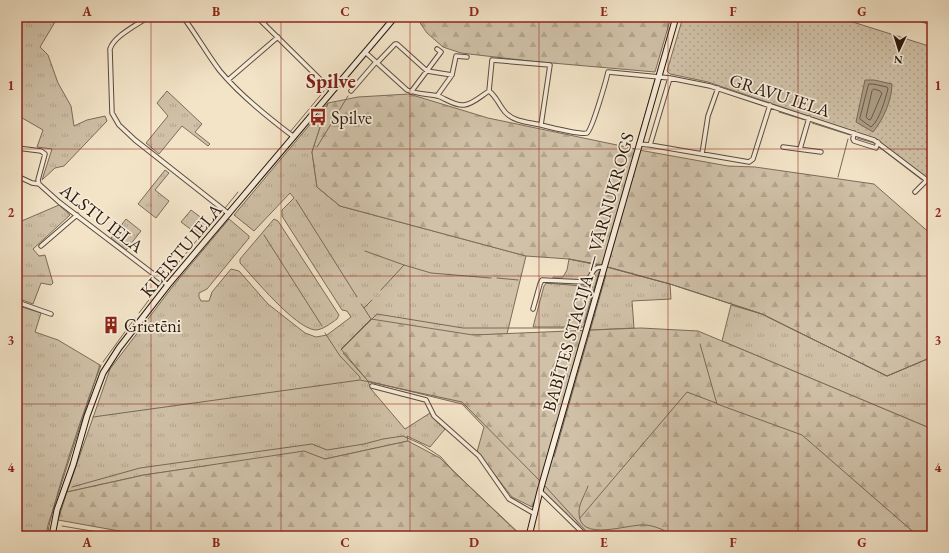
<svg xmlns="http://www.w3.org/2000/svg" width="949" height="553" viewBox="0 0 949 553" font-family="'EB Garamond',serif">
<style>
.grass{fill:url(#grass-tufts);stroke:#7c6c5b}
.forest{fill:url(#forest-firs);stroke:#7c6c5b}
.park{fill:url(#park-dots);stroke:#7c6c5b}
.water{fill:#ae9f89;stroke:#786958}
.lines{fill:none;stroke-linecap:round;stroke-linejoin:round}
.shore{stroke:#6b5c4c;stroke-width:1}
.stream{stroke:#786958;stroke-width:1}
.street-casing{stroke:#5b4b3c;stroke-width:5.5}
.secondary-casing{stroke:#28180e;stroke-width:7}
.street{stroke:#f7eddb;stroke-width:3.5}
.secondary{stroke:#f7eddb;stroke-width:5}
.grid{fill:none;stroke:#8f2418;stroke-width:1;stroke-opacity:0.55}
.labels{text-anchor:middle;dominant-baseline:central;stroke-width:3.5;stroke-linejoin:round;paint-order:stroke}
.street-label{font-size:18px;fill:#28180e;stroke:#f7eddb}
.poi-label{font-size:18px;fill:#28180e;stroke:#f7eddb;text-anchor:start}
.quarter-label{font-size:20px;font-weight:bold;fill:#7a1f14;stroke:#f7eddb}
.neatline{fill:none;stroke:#8f2418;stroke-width:1.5}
.grid-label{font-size:13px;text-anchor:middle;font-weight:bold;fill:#8f2418}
</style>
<defs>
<pattern id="grass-tufts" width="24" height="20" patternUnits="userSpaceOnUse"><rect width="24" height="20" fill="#d0c1a8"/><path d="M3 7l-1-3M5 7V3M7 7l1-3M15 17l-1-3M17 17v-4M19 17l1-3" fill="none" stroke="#b3a58f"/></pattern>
<pattern id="forest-firs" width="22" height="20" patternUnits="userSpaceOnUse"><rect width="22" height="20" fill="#d0c1a8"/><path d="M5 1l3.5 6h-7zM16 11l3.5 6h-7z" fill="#b3a58f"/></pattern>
<pattern id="park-dots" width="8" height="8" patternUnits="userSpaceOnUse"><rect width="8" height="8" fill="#d0c1a8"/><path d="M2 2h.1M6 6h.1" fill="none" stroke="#b3a58f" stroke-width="1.8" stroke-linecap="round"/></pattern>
</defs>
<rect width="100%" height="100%" fill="#f3e4c8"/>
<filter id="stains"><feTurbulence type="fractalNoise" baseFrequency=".005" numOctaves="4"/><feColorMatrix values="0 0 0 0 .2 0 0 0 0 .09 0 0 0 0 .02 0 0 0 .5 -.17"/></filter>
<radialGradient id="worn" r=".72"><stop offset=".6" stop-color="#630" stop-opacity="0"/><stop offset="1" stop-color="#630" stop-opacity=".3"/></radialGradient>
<path class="grass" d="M17,17H58L40,47L48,55L58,83L71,106L74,126L87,120L105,116L107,121L64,166L55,168L42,180L52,149L37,147L43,130L17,115Z
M167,91L202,124L195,132L210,144L208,146L182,126L159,154L146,143L168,116L157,103Z
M328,103L312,152L317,187L340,206L526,256L507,334L473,335L343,353L368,381L371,389L405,429L430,413L434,419L445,429L430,447L407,436L408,441L325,459L304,452L144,475L67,492L110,369L173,286L229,219L249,236V238L207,289L199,293V297L201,301H209L212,292L231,269L239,271L268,304L305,333L316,337L327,335L351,317L347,311L342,310L282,216V210L294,198L290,193L254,231L234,215Z
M165,170L169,173L155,190L169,201L156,218L138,204Z
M59,205L70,215L33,249L39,256L45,255L53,283L51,285L41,283L33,304L17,298V223Z
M191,210L211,225L201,237L181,222Z
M126,219L141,231L126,250L111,238Z
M274,219L278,221L339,315L337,319C331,323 323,330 315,330C294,327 255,279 240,263V259Z
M569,259L603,266L670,284L671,299L632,301L634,328L591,330L590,327H533L544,286L546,283L552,284L553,277H563L567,270Z
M731,305L762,314L887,376L932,357V429L722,341Z
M22,307L41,313L35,332L58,340L100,365L48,525L46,536H17V320Z"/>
<path class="forest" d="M416,17H671L655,72L529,61L461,53L443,47L427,33Z
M409,94L488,118L636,149L603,266L569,259L526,256L340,206L317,187L312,152L328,103L358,97Z
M639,150L728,166L755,167L874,184L932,235V357L887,376L762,314L670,284L607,267Z
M371,319L473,335L641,328L698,331L932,429V536H590L585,533L540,489L532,507L512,497L477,452L484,427L462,404L368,381L341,349Z
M408,441L440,458L521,536H147L58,520L67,492L144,475L304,451L325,459Z"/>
<path class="park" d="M683,17H837L932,47V182L876,139L708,82L670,74L667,71Z"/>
<path class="water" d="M865,80H874L892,84C892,100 883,120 873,132L856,122Z"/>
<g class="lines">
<path class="shore" d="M869,84H873L887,87L888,89C885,99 880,120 871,127L860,119Z
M874,89L880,91L882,93L871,119L869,120L866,117L872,91Z"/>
<path class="stream" d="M657,74L668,35
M779,112L805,120
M812,123L850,135
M290,132L324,91
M857,138L874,143
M637,143L655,80
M317,147L348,96
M879,147L922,180
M838,177L848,139
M927,184L932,188
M296,200L357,297
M225,208L238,192
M264,235L322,326
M365,251L404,265
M569,259L602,265
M608,267L670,284L762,314L887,376L932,357
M497,278L518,280
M165,279L220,212
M546,283L593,287
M381,290L404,265L431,273L491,278
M361,304L364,308
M139,313L161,284
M371,319L364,308L372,300
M584,323L599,272
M325,333L340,356L360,377V379
M700,344L717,404L802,435L918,536
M341,350L377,314L463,328H581
M103,362L135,318
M93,417L360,380L462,402L540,481
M554,457L606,275
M545,486L586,531L594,536
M588,486C585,495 579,503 579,512C578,544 629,523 646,525C656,526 666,531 675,536
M72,487L140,468L312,444L327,450L364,444L383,439L403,436L421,444L441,457L453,471L522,536
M580,518L687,392L716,403
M62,526L121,536
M47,536C50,518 56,500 61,482C73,443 86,404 101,365"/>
<g class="street-casing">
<path id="street" d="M148,17C137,25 114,36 110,49L112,113L119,125L135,140L229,214
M183,17C196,34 207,54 220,71C239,94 270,119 294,137
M257,17L332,91
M914,17L932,23
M263,23L271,17
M365,52L407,90C417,94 427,94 438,96C446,99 455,106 464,105C473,104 481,96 489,91L492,60L550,65L541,125C528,122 514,122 505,112C499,105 496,96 489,91
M377,63L395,44H397L427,71L452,75L456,56L467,57
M228,80L278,37
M351,91L376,62
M411,92L441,52L437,49
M437,96L452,75
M541,125C549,127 581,135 587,133C592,130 606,81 608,72L670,78L710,86L874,140L932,184
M854,133L853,139L854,141L876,148L878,142
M639,144L650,145L749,162L753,159L770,105
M650,145L670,78
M783,147L821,152
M17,148L41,151L45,154L38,180L39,184
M800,149L809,118
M702,154L708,116L718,88
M17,176L32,183L39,184L59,202L168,285
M915,192L927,180
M41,246L77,215
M17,302L51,314
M533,309L540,284L542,280L584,282C595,277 589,266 604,267
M372,386L426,400L434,416L479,456L509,499L535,514
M540,491L586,536"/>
</g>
<g class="secondary-casing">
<path id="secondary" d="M52,536L57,510L73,465L87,416L103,373L119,348L168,285L395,17
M529,536L540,491L676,17"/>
</g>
<use href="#street" class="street"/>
<use href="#secondary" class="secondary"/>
</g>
<path class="grid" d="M151,17V536M281,17V536M410,17V536M539,17V536M668,17V536M798,17V536M17,149H932M17,276H932M17,404H932"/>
<defs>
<g id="bus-bare" transform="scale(1.38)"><path d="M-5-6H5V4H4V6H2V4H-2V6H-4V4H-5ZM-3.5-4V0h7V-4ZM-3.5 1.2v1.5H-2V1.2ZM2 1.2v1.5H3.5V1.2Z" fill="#8f2418" stroke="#f7eddb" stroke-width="2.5" paint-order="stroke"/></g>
<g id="building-bare" transform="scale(1.38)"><path d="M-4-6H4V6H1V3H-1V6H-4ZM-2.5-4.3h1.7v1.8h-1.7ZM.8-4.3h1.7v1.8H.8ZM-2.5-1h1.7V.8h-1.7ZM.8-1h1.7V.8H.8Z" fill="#8f2418" stroke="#f7eddb" stroke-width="2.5" paint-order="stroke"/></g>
</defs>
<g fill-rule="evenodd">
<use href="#bus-bare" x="318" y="117"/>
<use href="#building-bare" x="111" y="325"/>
</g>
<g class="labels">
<g class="street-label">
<text transform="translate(780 95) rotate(18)">GRAVU IELA</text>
<text transform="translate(102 218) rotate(38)">ALSTU IELA</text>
<text transform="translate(181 250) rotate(-50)">KLEISTU IELA</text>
<text transform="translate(588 272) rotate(-74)">BABĪTES STACIJA — VĀRNUKROGS</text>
</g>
<g class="poi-label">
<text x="331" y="117">Spilve</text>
<text x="124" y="325">Grietēni</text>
</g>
<g class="quarter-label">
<text x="331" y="81">Spilve</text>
</g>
</g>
<rect width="949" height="553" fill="none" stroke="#f3e4c8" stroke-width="44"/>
<g transform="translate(899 50) rotate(184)" stroke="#f7eddb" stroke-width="3" paint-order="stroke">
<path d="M0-3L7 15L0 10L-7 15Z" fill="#28180e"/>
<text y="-6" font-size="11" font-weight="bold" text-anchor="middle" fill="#28180e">N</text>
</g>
<rect x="22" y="22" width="905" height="509" class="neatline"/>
<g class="grid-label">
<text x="87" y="16">A</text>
<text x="216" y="16">B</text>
<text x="345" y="16">C</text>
<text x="474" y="16">D</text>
<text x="604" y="16">E</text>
<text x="733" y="16">F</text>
<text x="862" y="16">G</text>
<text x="11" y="90">1</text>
<text x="938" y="90">1</text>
<text x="11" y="217">2</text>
<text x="938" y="217">2</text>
<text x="11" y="345">3</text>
<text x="938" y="345">3</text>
<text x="11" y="472">4</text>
<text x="938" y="472">4</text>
<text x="87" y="547">A</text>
<text x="216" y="547">B</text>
<text x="345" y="547">C</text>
<text x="474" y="547">D</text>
<text x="604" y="547">E</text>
<text x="733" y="547">F</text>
<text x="862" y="547">G</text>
</g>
<rect width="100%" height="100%" filter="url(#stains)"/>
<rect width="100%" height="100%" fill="url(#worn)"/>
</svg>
